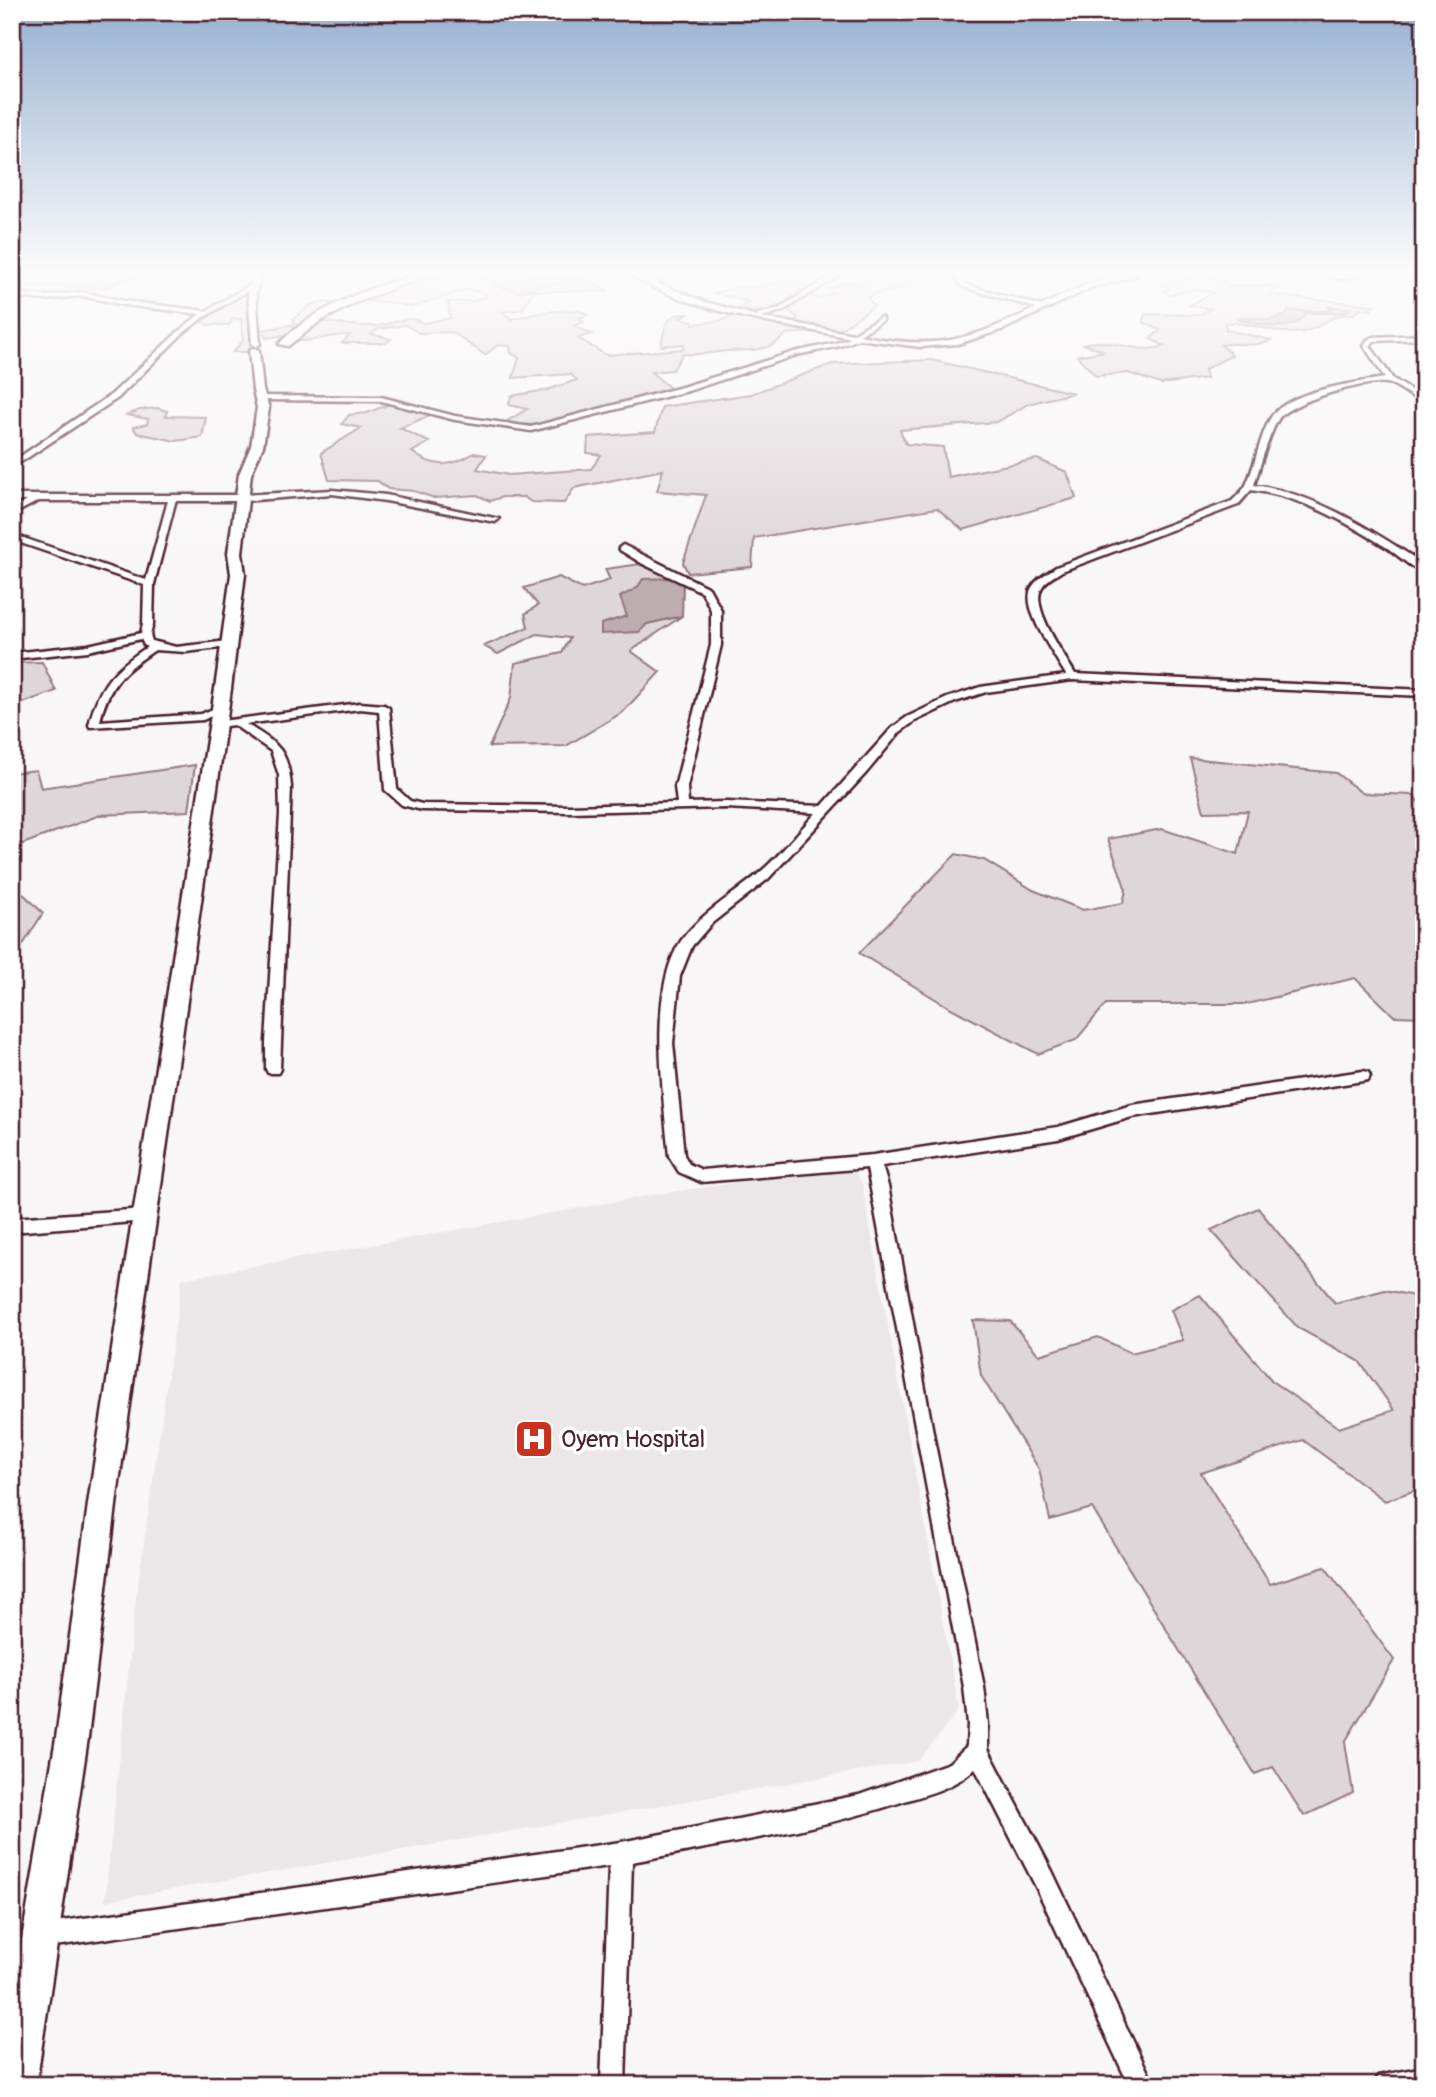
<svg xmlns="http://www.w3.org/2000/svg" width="1436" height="2097" viewBox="0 0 1436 2097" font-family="Pangolin,sans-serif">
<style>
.built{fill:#ebe6e8}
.green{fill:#ded6d9;stroke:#947a82;stroke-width:2}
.water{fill:#bdadb0;stroke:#8f747b;stroke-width:2}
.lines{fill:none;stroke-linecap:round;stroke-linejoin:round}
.minor-casing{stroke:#4a1f2b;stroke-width:5}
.tertiary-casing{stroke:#4a1f2b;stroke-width:5}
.secondary-casing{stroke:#4a1f2b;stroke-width:5}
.primary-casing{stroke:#4a1f2b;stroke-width:5}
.minor{fill:#fff;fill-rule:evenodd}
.tertiary{fill:#fff;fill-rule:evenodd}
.secondary{fill:#fff;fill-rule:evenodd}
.primary{fill:#fff;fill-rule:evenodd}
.labels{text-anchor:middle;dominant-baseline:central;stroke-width:7;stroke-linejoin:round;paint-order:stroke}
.near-poi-label{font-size:24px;fill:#4a1f2b;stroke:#fff;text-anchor:start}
</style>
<rect width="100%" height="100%" fill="#f8f6f7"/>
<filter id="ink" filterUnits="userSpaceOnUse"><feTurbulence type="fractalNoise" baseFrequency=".0143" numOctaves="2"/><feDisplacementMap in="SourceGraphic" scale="14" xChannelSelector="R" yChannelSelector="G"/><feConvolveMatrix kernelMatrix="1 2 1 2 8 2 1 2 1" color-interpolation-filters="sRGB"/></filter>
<g filter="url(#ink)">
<path class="built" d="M852,1167L862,1184L959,1710L918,1761L105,1901L136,1598L182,1279L663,1193Z"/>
<path class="green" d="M13,275H157L151,278L123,279L104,288L31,285L12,292Z
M454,275C469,279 483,276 494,281L493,285L586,279L609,291H533L523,309L503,312L511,319C530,315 573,304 588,315L579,318L584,322L574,326L592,334L578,338L606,355L683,349L684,344L661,346C664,329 666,311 688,314L679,318L693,321V324L719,321L736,315L819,332L786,334C767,356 744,348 719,352C706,354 695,355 682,354L673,370L651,372L670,388L536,425L504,423L527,409L509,405L511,396L547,390L577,380L570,374L513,378L519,358L511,353L510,346L498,345L485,355L452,332L419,333L406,325L379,329L371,334L391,339L386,343H342L350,335C331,334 316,342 297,341L321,322C339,323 357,327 374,326C392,326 406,313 424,323L450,318L448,302L474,301L487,295L469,289L412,307L395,303L360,301C377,293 407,278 427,277C438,277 443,278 454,275Z
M875,275H904L914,279L901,289L874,294L868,298L874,306L838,331L793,322L798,318L788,310L809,296L821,298L834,292L828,288L847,282L859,284Z
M1204,276L1223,280L1228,286H1277L1280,289L1271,291L1269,295L1374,305L1371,310L1359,309L1354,314C1327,314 1325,328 1302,332C1277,336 1251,321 1225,323L1226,330L1271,340C1256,349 1238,341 1221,345L1232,355L1205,369L1207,378L1161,384L1128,373L1096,376L1077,356L1104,351L1083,344C1111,336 1138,356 1165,346L1150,339L1160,330L1143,322L1145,314L1198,315L1211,309L1190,305L1213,293L1197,289L1169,295L1163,291L1169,289L1160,284Z
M788,280L808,286C787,301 766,319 739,309L748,302L715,293L738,287L753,288Z
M241,294H245L255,352H233L243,341L241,319H233L229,325H207L201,321Z
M322,302L337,304L293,334L266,338L263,330L295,324L293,319L311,305Z
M931,360L1073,393L1028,404L997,422L900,430L906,444L943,447L948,477L1037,459L1067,472L1076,498L963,530L937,508L754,538L752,567L688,573L683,563L706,495L657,491L663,470L574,488L564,503L531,502L524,497H502L490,501L477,495L434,498L414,491L388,489L378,481L329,480L321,453L361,428L342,424L349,415L367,413L392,403L431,415L400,428L429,442L412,452C434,469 452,467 474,453L486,455L477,469L509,475L591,469L601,455L587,453L588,437L655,432L662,407L751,394L832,364Z
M157,408L167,411L166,416L206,417L202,437L176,441L137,433L133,427L147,424L148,419L127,415L140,410Z
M641,564L675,578L647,624L682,616L631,651L660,672L623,712L566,746L489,747L511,698L515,663L562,653L570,638L537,634L498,654L484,646L528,627L525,614L538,605L524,588L559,577L582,589L610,580L605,569Z
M42,662L56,691L12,707V663Z
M1190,758L1336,773L1362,793L1413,795L1424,809V1017L1394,1016L1355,978L1247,1004H1106L1076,1040L1038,1054L947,1006L859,953L956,854L984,860L1033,890L1083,910L1123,903L1126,890L1108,839L1162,829L1238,854L1248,811L1204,812Z
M195,765L189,811L100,815L12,848V773L36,770L41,788Z
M12,883L43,913L12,962Z
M1258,1208L1335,1303L1385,1290L1424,1298V1487L1385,1501L1303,1440L1201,1473L1270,1584L1325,1567L1394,1660L1345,1742L1353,1793L1304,1816L1273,1767L1255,1774L1092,1508L1050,1520L1039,1469L981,1376L973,1320L1010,1321L1039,1355L1098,1337L1131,1353L1183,1340L1171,1310L1200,1295L1273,1382L1339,1428L1394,1410L1359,1361L1298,1328L1211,1230Z"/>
<path class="water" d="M534,275H595L518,292L493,285Z
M1328,307L1352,308L1342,313H1306C1292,336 1258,323 1236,319L1245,317L1267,320L1286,316L1288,311H1331Z
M675,578L683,585L682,616L647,624L639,632L601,634V624L627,616L620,597L637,588L643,579Z"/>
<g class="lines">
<g class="minor-casing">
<path id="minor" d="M631,275H638L705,302L757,316L758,314L778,309L833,275H840L782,311L761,317L853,334L881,317L883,320L860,335C935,351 969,341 1036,308L966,288L960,285L955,275H961L965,283L970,286L1041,306C1070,292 1105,273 1138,275L1091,288L1004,329L958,344L920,347L859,339L840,346L797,355L688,391L531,431L455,420L381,401L260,400L256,398L260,396L381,397L455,416L531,427L682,387L794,352L836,343L851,338C781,324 692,313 631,275Z
M1317,275H1358L1342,279Z
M250,285L255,286L201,319L182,334L118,398L12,468V462L112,394L178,332L200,314L124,305L82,296L44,300L12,297V293L44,296L82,292L124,301L206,311Z
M1424,335V339L1374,341L1370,346L1393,379L1424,398V403C1412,398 1402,388 1391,384C1373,377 1290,402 1279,418C1269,433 1260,467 1254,485C1315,494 1365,526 1416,559L1424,566V574C1412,568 1400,557 1389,549C1345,521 1303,497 1251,490L1238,505L1062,571C1055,576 1045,580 1041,589C1031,609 1065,656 1075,674L1424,690V696L1072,680L986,692L955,702L915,721L900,732L867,772L768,879L712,923L692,946L680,976L673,1043L684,1155L689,1164L702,1170L873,1155L1058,1127L1132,1105L1363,1071L1368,1072L1370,1076L1368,1080L1363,1081L1132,1117L1058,1139L882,1166L888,1186L936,1449L984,1687L988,1724V1749L1052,1871L1154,2085H1129L1036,1887L975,1768C957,1786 932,1793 908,1800C819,1830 724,1844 632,1862L625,2085H601L609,1866L41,1948L33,1944L29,1936L33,1928L41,1924L621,1842L859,1795L949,1763L967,1746L968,1724L964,1687L867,1168L701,1182L679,1172L669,1156C664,1099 647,991 681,941C700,914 732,896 757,875C779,857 797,833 816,813L726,808L570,812L422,810L402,805L385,790L379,711L360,709L246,724C277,744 288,748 291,787L280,1069L278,1073H268L266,1069V1042L280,814L279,775L271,751L234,725L218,727L213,724L214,722L360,703L384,705L389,708L397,789L410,801L422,804L570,806L677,803L675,787L711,645V610L702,592L643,564L620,550L619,548L623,545L709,588L721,610V645L687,787L688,803L726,802L822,806L892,728L907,717L947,698L980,687L1066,675C1055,655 1022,611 1031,589C1036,579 1047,573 1056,567L1232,501C1237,496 1243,491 1246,485C1256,464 1259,438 1270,419C1287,390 1355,383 1385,378L1364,346L1367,340L1373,337Z
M332,490L386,495L499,519L495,522L386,501L332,494L243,501L239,498L243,495Z
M35,497L42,499L12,515V509Z
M169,497L176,499L154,584L153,624L150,635L152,641L176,647L228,641L233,644L228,647L186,652L155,650C124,671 109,683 100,721L201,714L220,706L225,709L203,720L90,727L89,725C99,684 113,670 147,647L144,645L141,639L88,651L12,659V653L88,645L141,633L143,624L144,585L12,540V534L146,580Z
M145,1209L151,1210L153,1215L151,1220L145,1221L12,1232V1218Z
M1424,2067V2085H1375L1378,2076Z"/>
</g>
<g class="tertiary-casing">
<path id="tertiary" d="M253,275H261L256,293L260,344L256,347L252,344L248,293Z"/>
</g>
<g class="secondary-casing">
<path id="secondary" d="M12,495H243L249,498L243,501H12Z"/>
</g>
<g class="primary-casing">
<path id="primary" d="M414,275H428L353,304L319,322L288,346L279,344C313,308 367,289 414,275Z
M254,348L259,351L263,390L269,408L263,446L251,474L242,553L245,574L231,689L117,1497L88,1738L36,2085H12V1998L56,1738L89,1497L215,689L231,574L228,553L239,474L251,446L257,408L253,390L249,351Z"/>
</g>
<use href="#minor" class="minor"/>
<use href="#tertiary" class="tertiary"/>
<use href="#secondary" class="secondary"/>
<use href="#primary" class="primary"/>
</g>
</g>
<linearGradient id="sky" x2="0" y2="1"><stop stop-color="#97b1d2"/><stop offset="0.48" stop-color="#fcfbfb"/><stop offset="1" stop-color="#fcfbfb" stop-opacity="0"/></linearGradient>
<rect width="1436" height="568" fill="url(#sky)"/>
<defs>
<g id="hospital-square" transform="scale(2.0125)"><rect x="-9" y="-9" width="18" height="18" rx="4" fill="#c8321e" stroke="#fff"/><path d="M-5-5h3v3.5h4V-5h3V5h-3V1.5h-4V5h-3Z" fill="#fff"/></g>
</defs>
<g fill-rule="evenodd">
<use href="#hospital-square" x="534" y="1439"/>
</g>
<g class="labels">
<g class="near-poi-label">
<text x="561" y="1439">Oyem Hospital</text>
</g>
</g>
<rect width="1436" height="2097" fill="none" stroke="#fff" stroke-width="42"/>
<rect x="21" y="21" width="1394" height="2055" fill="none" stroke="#4a1f2b" stroke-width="2.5" filter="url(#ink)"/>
</svg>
